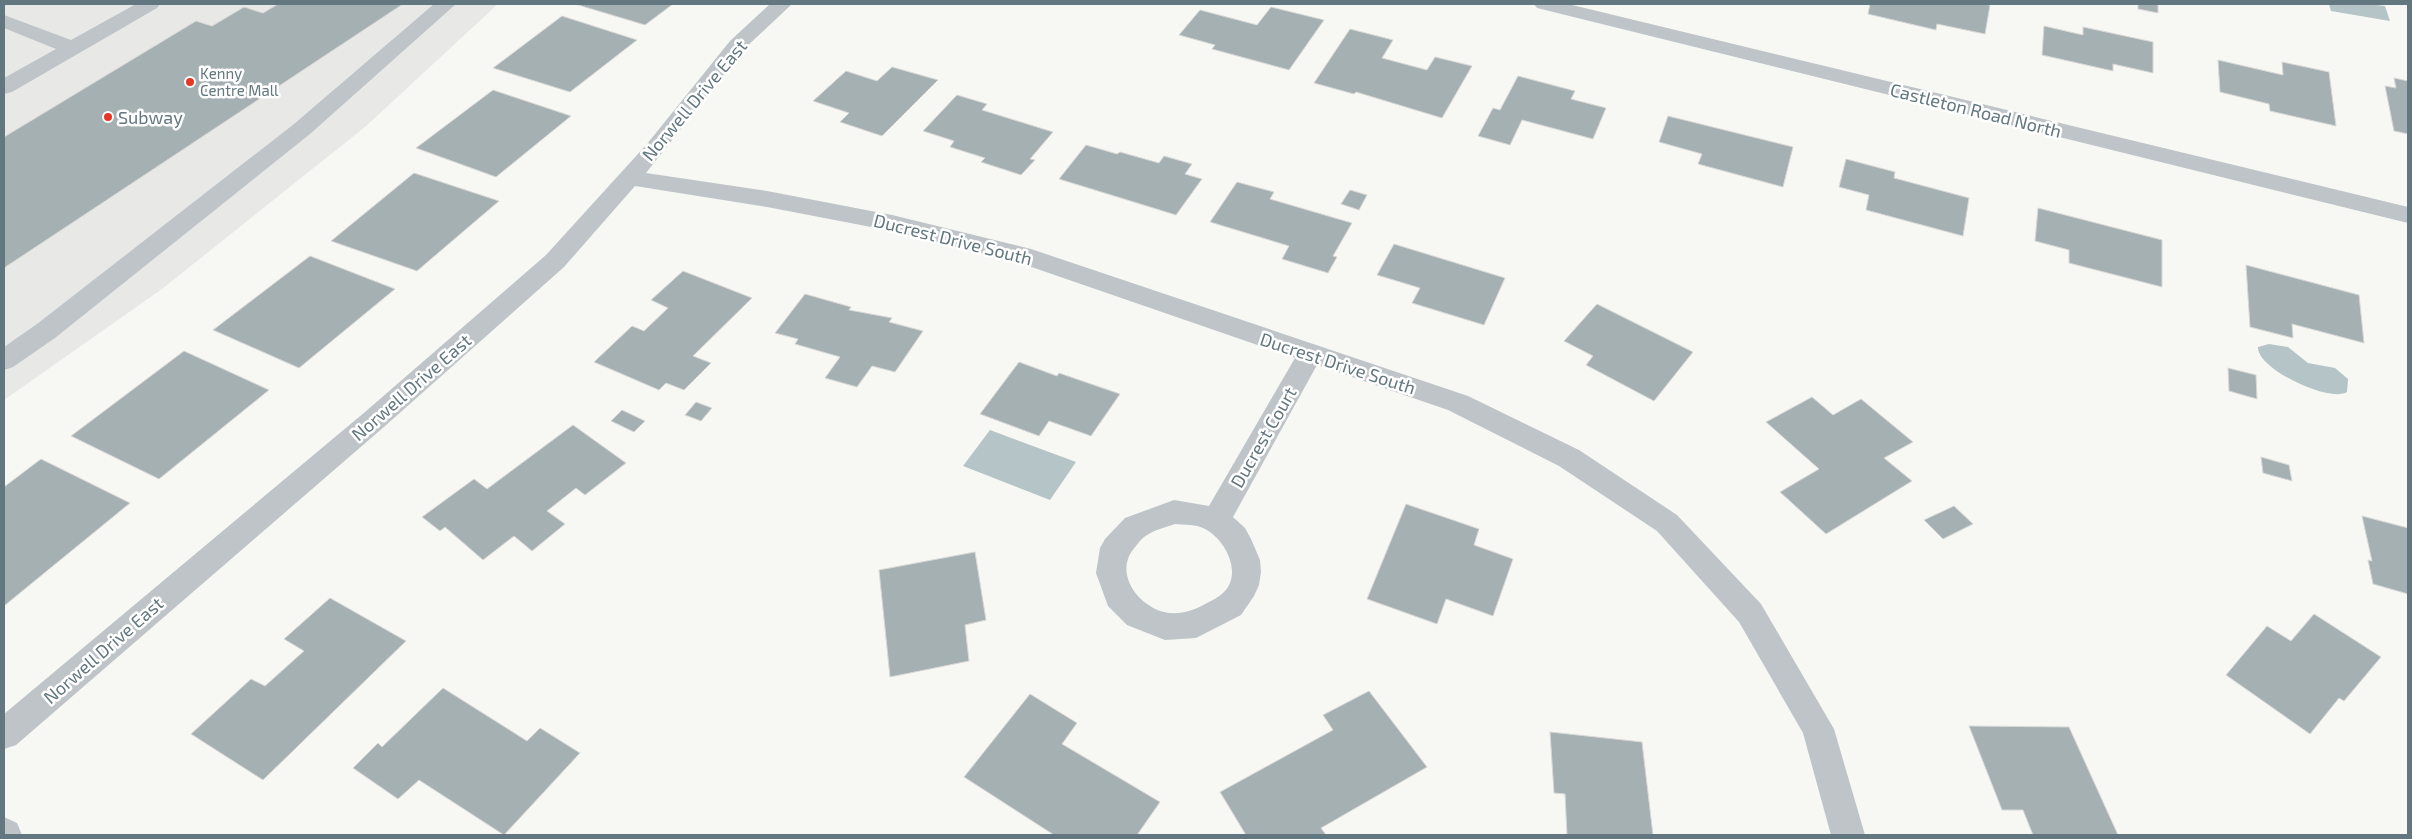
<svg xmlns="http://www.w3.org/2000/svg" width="2412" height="839" viewBox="0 0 2412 839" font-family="'Exo 2',sans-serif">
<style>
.built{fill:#e8e8e7}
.water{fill:#b5c5c7}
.building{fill:#a5b0b3;stroke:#d9d8d6}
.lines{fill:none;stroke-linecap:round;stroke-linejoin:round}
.minor{fill:#bec4c7;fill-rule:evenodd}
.poi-dot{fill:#e43727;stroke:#fff;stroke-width:2}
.labels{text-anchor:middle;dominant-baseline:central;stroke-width:5;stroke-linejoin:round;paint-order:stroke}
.far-poi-label{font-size:15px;fill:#62777f;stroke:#fff;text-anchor:start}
.street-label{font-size:18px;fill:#62777f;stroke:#fff}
.poi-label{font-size:18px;fill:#62777f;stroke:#fff;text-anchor:start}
</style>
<rect width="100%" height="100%" fill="#f7f7f4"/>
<path class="built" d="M4,4H498L365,127L162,289L4,400Z"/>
<path class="water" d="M2329,4H2368L2385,6L2390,21L2331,11Z
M2269,344L2288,347L2308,363L2335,368L2348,379L2347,392C2329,403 2257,369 2258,347Z
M990,430L1076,462L1050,500L963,466Z"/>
<path class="building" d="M278,4H403L4,268V137L196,21L212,26L244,7L263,13Z
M575,4H673L645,25Z
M1870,4H1983L1990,5L1985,34L1937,24L1936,30L1868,14Z
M2138,4H2158V13L2138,9Z
M1271,7L1324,20L1289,70L1212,49L1215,45L1179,35L1200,10L1257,25Z
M562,16L637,40L570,92L493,68Z
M2044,26L2083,35V27L2153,42V73L2113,64V71L2042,55Z
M1350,29L1393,40L1382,58L1427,70L1435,57L1472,66L1442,118L1356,92L1354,94L1314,83Z
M2218,60L2283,75L2282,62L2329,72L2336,126L2270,111L2269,104L2220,92Z
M892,67L938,80L882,136L840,122L849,113L813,101L846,71L877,81Z
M1518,76L1575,91L1571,99L1606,108L1593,139L1522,120L1510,145L1478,136L1493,108L1500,110Z
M2394,78L2408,81V134L2394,131L2385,86L2396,88Z
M493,90L571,116L496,177L416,148Z
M957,95L987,104L982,110L1053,132L1030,159L1035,160L1021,175L981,162L985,158L950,147L954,141L923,131Z
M1668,116L1793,147L1783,187L1698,164L1702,154L1659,142Z
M1086,145L1117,154L1120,152L1159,163L1164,156L1192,164L1185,174L1202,179L1176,215L1059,179Z
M1846,159L1895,172L1894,178L1969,198L1963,236L1866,210L1869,195L1839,187Z
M414,173L499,201L417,271L331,241Z
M1237,182L1274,192L1270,199L1352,223L1333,256L1337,257L1328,273L1282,259L1289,246L1210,222Z
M1350,190L1367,195L1359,210L1341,204Z
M2038,208L2162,240V287L2069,263V250L2035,241Z
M1394,244L1505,278L1484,325L1412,303L1420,288L1377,275Z
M310,256L395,289L299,368L213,330Z
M2246,265L2359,295L2364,343L2292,324L2293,338L2250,327Z
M683,271L752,298L693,356L711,363L684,390L666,383L659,390L594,362L632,326L644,331L668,308L651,300Z
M805,294L851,307L849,310L892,318L889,322L923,331L895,372L872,366L857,387L825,378L840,357L795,344L798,339L775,333Z
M1597,304L1693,352L1654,401L1586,365L1593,356L1564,341Z
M184,351L269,390L159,479L71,436Z
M1019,362L1057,376L1059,373L1120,394L1091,436L1049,421L1039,436L980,414Z
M2228,368L2256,375L2257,399L2229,391Z
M1812,397L1833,415L1861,399L1913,442L1884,458L1912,481L1826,534L1780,492L1819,469L1766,422Z
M696,402L712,408L701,421L685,415Z
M622,410L645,421L634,432L611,421Z
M573,425L626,463L585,495L576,488L547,511L565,524L532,551L514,536L483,560L445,527L440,531L422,517L474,479L487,489Z
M2261,457L2289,465L2292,481L2263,473Z
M41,459L130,503L4,606V487Z
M1406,504L1479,529L1474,545L1513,559L1493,616L1446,599L1437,624L1367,599Z
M1954,506L1973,524L1943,539L1924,520Z
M2362,516L2408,528V594L2373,584L2368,560L2372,561Z
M975,552L986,620L965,625L969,661L890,677L879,570Z
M330,598L406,641L263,780L191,734L251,679L265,686L304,651L284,639Z
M2314,614L2381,657L2344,701L2339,698L2310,734L2226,675L2267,626L2291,641Z
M443,688L527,741L540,728L580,753L504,835L419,780L398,799L353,768L378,743L382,747Z
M1369,691L1427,767L1321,828L1326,835H1246L1220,792L1333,730L1323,715Z
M1030,694L1077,723L1062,744L1160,802L1137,835H1054L964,777Z
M1969,726L2069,727L2118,835H2033L2023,810H2002Z
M1550,732L1642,742L1653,835H1567L1565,794L1554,793Z"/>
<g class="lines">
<path class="minor" d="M136,4H160L157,8L12,92L4,94V78L56,49L4,28V15L71,40Z
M434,4H456L310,134L55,338L13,367L4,370V347L37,324L294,124Z
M770,4H792L744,49L646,173L767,191L892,215L1031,249L1468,396L1579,450L1677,515L1761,604L1834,729L1865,835H1831L1803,733L1739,622L1657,531L1559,466L1448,410L1317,365L1233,517L1245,528L1251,539L1260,560L1261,572L1259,585L1254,596L1241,615L1196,638L1165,640L1127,625L1108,606L1096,573L1100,548L1105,539L1125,518L1174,500L1209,506L1295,358L1017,262L892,231L767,207L635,186L564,267L385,426L16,745L4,749V714L365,412L546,255L647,144L730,41ZM1175,524C1184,525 1197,524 1205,529C1223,538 1240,567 1228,587C1223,595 1215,599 1207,603C1195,610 1178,616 1164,612C1135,604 1113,570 1136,546C1139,542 1143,537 1147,535C1155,530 1166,527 1175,524Z
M1534,4H1568L2408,207V223L1537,8Z
M4,817L17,823L22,835H4Z"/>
</g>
<g class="poi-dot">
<circle cx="190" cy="82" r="5"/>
<circle cx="108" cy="117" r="5"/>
</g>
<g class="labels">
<g class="far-poi-label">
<text x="200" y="73">Kenny<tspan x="200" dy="17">Centre Mall</tspan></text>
</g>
<g class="street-label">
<text transform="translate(694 100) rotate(-50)">Norwell Drive East</text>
<text transform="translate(1976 110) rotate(14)">Castleton Road North</text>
<text transform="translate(953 239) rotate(14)">Ducrest Drive South</text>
<text transform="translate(1338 363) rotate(18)">Ducrest Drive South</text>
<text transform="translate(411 387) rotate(-41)">Norwell Drive East</text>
<text transform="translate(1263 437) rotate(-60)">Ducrest Court</text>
<text transform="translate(103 650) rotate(-41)">Norwell Drive East</text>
</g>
<g class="poi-label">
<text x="118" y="117">Subway</text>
</g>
</g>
<rect width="2412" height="839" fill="none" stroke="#62777f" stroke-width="10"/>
</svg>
